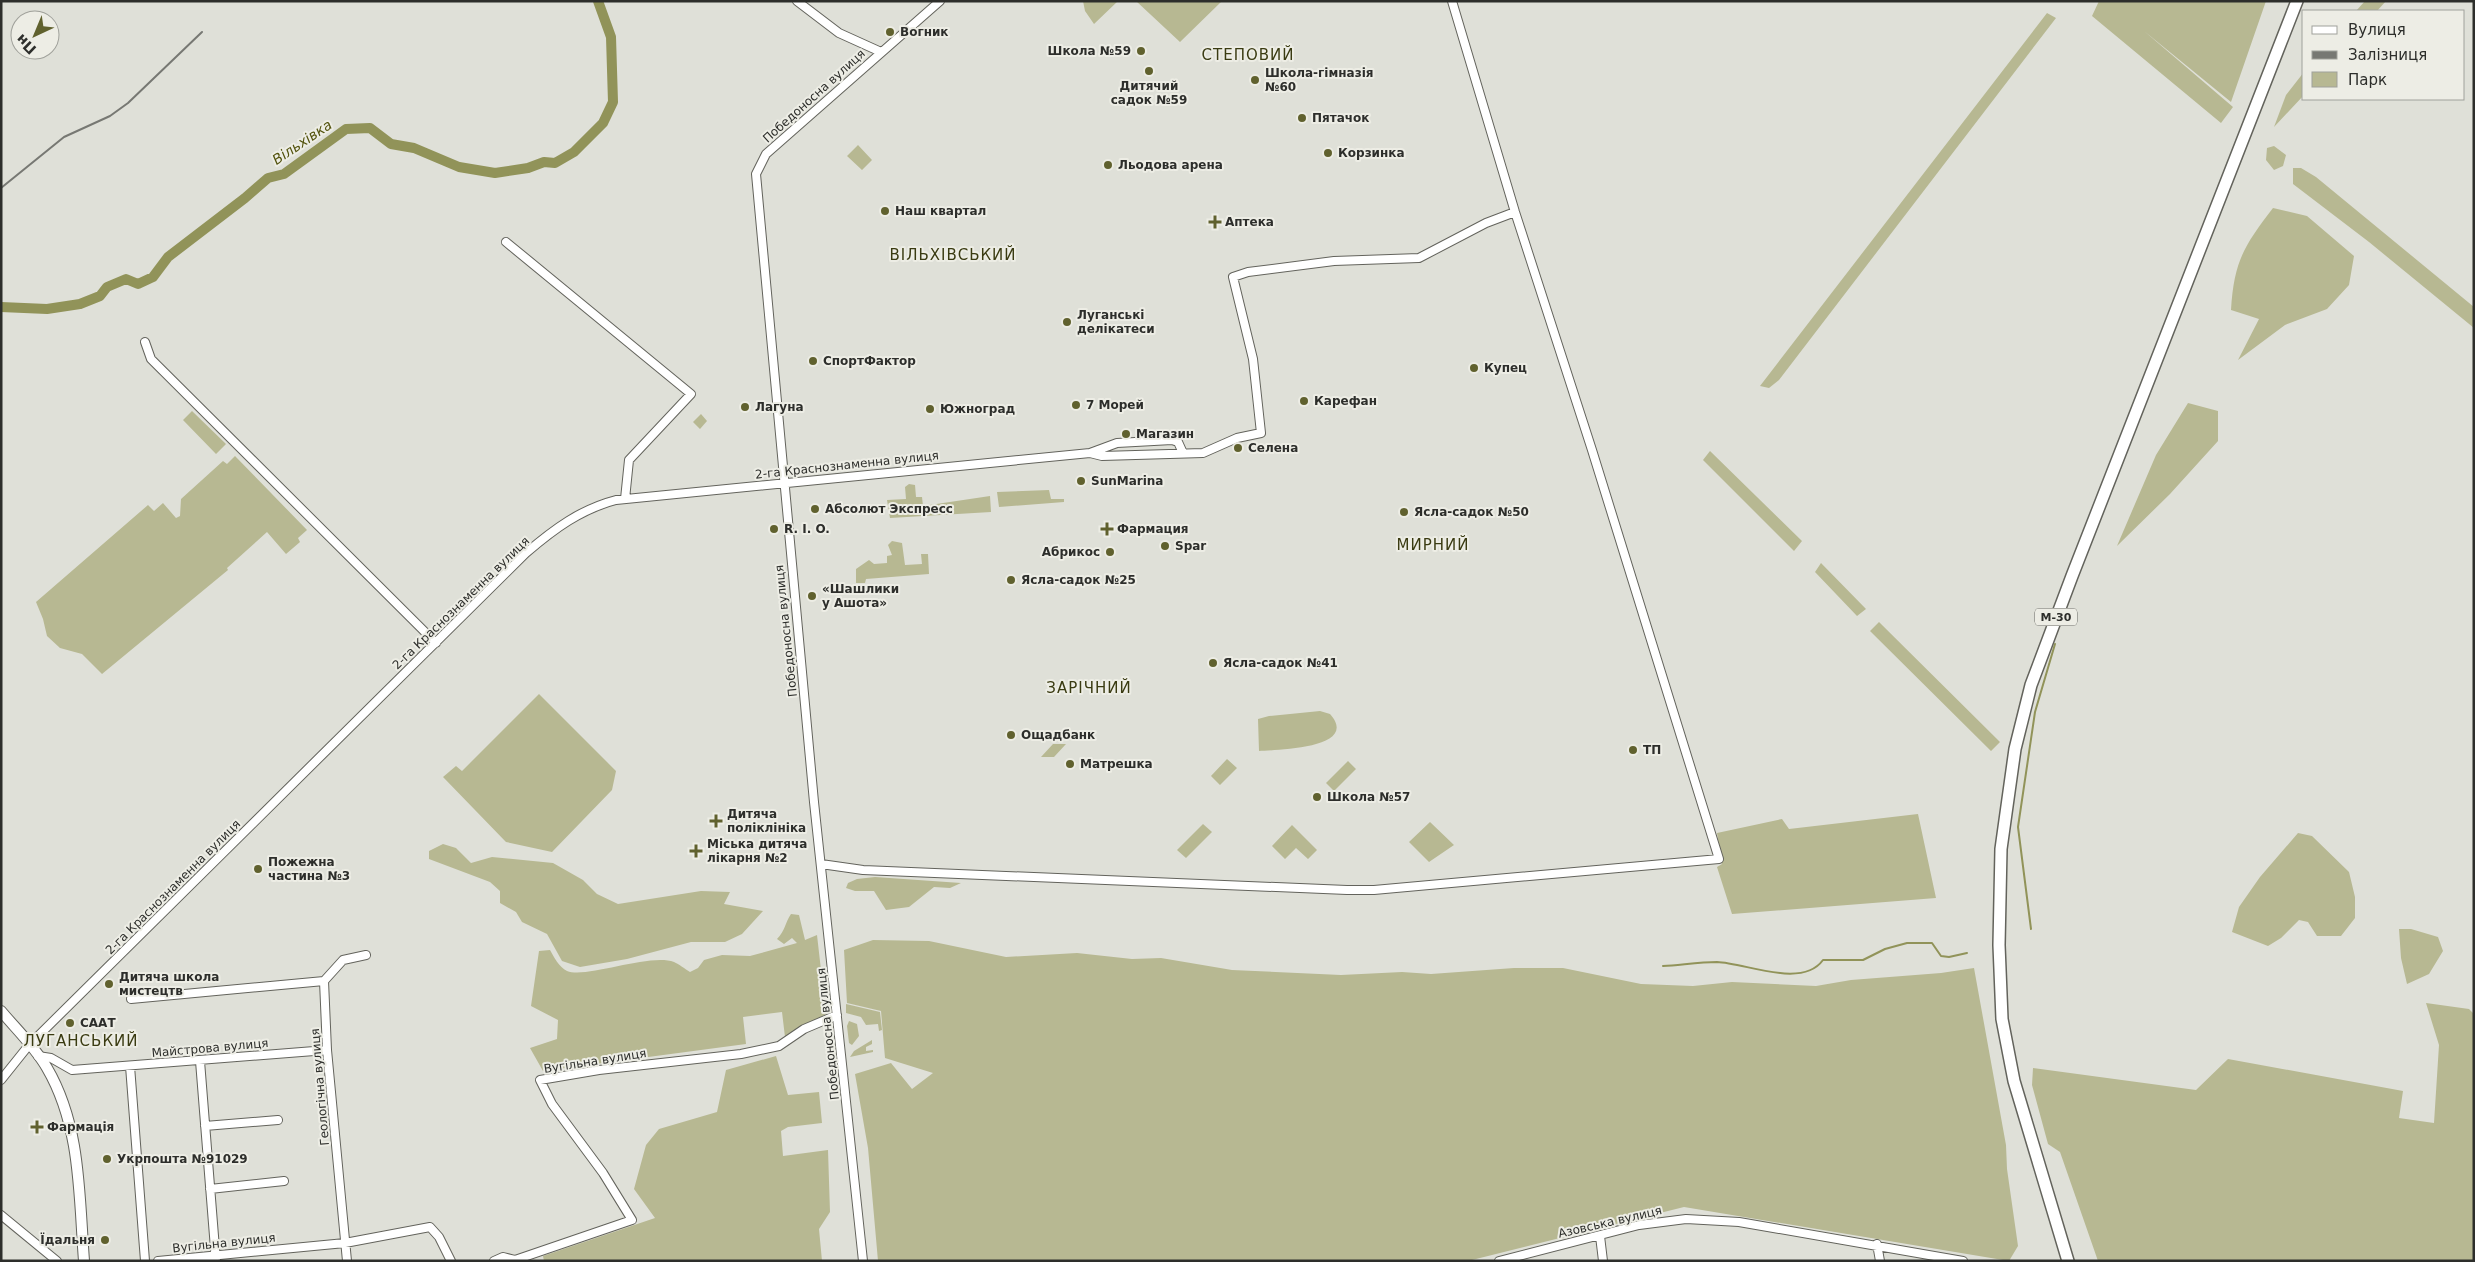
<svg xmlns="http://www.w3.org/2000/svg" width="2475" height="1262" viewBox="0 0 2475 1262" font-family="'DejaVu Sans',sans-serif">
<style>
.green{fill:#b7b892}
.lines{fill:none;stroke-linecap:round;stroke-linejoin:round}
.stream{stroke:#919359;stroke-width:2}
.river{stroke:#919359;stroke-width:10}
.minor-casing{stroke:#63635c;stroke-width:10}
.major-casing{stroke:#63635c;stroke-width:12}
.highway-casing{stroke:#63635c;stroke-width:14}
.minor{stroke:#fff;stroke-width:8}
.major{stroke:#fff;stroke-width:10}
.highway{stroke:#fff;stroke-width:11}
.rail{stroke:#777873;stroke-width:2}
.poi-dot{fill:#60612e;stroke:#edede5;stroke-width:2}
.labels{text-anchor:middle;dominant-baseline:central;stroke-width:4;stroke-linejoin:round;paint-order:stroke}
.shield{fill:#edede5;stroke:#676763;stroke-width:1}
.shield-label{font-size:11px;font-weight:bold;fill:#2d2e2b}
.poi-label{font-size:12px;font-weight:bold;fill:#2d2e2b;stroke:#edede5;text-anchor:start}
.street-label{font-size:12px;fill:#2d2e2b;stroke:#edede5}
.water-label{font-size:14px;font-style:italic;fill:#52520c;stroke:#edede5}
.quarter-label{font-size:15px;letter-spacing:1px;fill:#3a3b12;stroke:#edede5}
</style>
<rect width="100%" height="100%" fill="#dfe0d8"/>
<path class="green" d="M1083,1H1118L1094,24L1085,11Z
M1136,1H1220L1221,2L1180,42Z
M2099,1H2266L2231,102L2144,31L2233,107L2221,123L2092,16Z
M2365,1H2386L2377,11H2356Z
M2047,13L2056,18L1779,380L1769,388L1760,386Z
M2304,72V95L2274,127L2286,95Z
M858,145L872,160L862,170L847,156Z
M2274,146L2286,155L2283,166L2274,170L2266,160L2267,148Z
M2293,168H2301L2316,177L2474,307V328L2369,242L2293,184Z
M2273,208L2307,216L2354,256L2349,285L2327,309L2285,325L2238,360L2259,319L2231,310C2234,261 2244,246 2273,208Z
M2188,403L2218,411V441L2170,494L2117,546L2156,455Z
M192,411L226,444L216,454L183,420Z
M701,414L707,421L700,429L693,422Z
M1710,451L1802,541L1794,551L1703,460Z
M235,456L307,530L298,538L300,542L286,554L267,532L227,568L228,570L102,674L82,654L60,648L47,636L43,619L36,602L148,505L154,511L163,503L176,518L180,516L181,499L223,461L227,464Z
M909,484L915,485L916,497H922L923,506L990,496L991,512L890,518L887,500L906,499L905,487Z
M1049,490L1051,499H1064V502L999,507L997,492Z
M892,541L902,543L905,565L922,564L921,554H928L929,574L866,579L865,583H856V569L869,560L874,564L887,563V556L892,555L888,545Z
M1821,563L1866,609L1857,616L1815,572Z
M1879,622L2000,742L1991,751L1870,631Z
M539,694L616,771L612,790L552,852L506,842L443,777L456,766L462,771Z
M1320,711L1330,714C1361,749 1275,750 1259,751L1258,719L1269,716Z
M1053,744H1066L1054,757H1041Z
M1227,759L1237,768L1220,785L1211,776Z
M1348,761L1356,769L1334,791L1326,783Z
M1918,814L1936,898L1732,914L1717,867L1722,864L1717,833L1782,819L1789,829Z
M1430,822L1454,845L1429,862L1409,842Z
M1203,824L1212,832L1186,858L1177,850Z
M1292,825L1317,850L1308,859L1296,848L1285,859L1272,846Z
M2298,833L2312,836L2349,872L2355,897V918L2341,936H2317L2308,922L2299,920L2281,938L2268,946L2232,932L2239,907L2260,877Z
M443,844L456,848L471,863L492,857L553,863L583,880L597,894L618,904L701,891L730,892L724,904L763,911L742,934L725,942H691L627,959L580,967L562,961L547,934L522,922L516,912L500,903V891L490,882L429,859V851Z
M875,877L961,883L950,888L934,887L909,907L886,910L874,891H855L846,888L848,883L857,879Z
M791,914L799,915L805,940L817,935L826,1014L785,1037L782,1012L743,1017L746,1044L543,1071L530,1048L557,1039L558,1020L531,1006L539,951L550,950C554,957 559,967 567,971C586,979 649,953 674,962C679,964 685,969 690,972L698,968L704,960L722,955L750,956L797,943L792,938L784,944L777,939C785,931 785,923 791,914Z
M2399,929H2411L2438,937L2443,951L2429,974L2407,984L2401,958Z
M873,940L929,941L1006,957L1077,953L1132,959L1161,958L1232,970L1341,975L1402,972L1431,974L1514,968H1563L1641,984L1693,986L1732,982L1816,986L1851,980L1941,973L1974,968L2006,1145L2007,1169L2018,1246L2009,1261L1684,1207L1468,1261H878L868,1148L855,1074L891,1063L912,1089L933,1073L885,1058L881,1011L847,1003L844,950Z
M2426,1003L2469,1009L2474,1014V1261H2098L2060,1152L2048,1144L2032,1085L2033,1068L2196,1090L2228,1059L2403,1091L2399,1118L2434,1123L2439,1045Z
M846,1004L880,1012L882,1030L879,1031L878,1024L866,1025L861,1017L846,1013Z
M849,1021L857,1024L859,1036L852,1045L849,1043L847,1026Z
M872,1040V1044L866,1047V1051L873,1050V1052L850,1057L854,1051Z
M776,1056L788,1095L819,1092L822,1123L788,1127L781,1131L783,1156L828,1150L830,1212L819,1229L822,1261H544L543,1256L655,1218L634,1189L646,1145L659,1129L717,1112L726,1070Z"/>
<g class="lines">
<path class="stream" d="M2031,929L2018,827L2035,712L2055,644
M1663,966C1681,965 1699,962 1717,962C1746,963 1802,989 1823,960H1863L1885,949L1907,943H1932L1941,956L1949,957L1967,953"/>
<path class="river" d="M1,307L47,309L80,304L100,296L107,287L126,279L138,284L153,277L168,257L245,198L268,178L284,174L346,129L370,128L391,144L414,148L459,167L495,173L528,168L544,162L555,163L574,152L603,123L613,102L611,37L598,1"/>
<g class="minor-casing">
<path id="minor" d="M797,1L839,33L881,52
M506,242L691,394L629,460L625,499
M145,342L151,359L436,643
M1090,453L1102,456L1203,453L1237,438L1261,433L1253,359L1233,277L1248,272L1334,261L1419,258L1486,223L1515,212
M821,864L863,870L1347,890H1374L1719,859L1592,450L1515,212L1452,1
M131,999L324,981
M38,1056L51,1058L72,1070L327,1050
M200,1061L216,1261
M130,1066L145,1261
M1,1080L29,1045L526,553C554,529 581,509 616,500L1090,453L1117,443L1172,440L1178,442L1183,453
M205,1126L278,1120
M210,1189L284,1181
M1,1215L57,1261
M1600,1236L1603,1261
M1877,1244L1880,1261
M158,1261L345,1243L430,1227L439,1237L451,1261
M347,1261L327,1050L324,981L343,960L366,955
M494,1261L503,1257L515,1260L632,1220L603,1173L552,1104L540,1080L599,1070L741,1054L779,1046L804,1029L837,1015
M863,1261L814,802L756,174L766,154L940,1
M1499,1261L1639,1225L1686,1219L1739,1222L1963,1261"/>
</g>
<g class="major-casing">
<path id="major" d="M1,1011C16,1029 35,1047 47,1068C81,1126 79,1195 84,1261"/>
</g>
<g class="highway-casing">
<path id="highway" d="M2068,1261L2014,1081L2002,1019L1999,945L2001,849L2015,749L2031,685L2072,576L2297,1"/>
</g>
<use href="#minor" class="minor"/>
<use href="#major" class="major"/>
<use href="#highway" class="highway"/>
<path class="rail" d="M1,188L64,137L110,116L128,103L202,32"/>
</g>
<g class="poi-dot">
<circle cx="890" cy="32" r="5"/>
<circle cx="1141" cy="51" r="5"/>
<circle cx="1149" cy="71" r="5"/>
<circle cx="1255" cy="80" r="5"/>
<circle cx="1302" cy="118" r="5"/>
<circle cx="1328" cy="153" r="5"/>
<circle cx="1108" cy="165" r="5"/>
<circle cx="885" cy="211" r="5"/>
<path d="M1212.5 214.5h5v5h5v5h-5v5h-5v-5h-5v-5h5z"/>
<circle cx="1067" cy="322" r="5"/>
<circle cx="813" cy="361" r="5"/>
<circle cx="1474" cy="368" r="5"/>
<circle cx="1304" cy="401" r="5"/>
<circle cx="1076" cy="405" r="5"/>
<circle cx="745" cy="407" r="5"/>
<circle cx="930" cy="409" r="5"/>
<circle cx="1126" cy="434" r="5"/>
<circle cx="1238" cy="448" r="5"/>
<circle cx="1081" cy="481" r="5"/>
<circle cx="815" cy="509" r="5"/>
<circle cx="1404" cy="512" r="5"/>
<circle cx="774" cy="529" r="5"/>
<path d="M1104.5 521.5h5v5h5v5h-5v5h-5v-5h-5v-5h5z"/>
<circle cx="1165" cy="546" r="5"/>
<circle cx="1110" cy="552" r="5"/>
<circle cx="1011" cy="580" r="5"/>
<circle cx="812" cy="596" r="5"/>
<circle cx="1213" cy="663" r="5"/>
<circle cx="1011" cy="735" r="5"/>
<circle cx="1633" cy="750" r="5"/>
<circle cx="1070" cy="764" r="5"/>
<circle cx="1317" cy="797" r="5"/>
<path d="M713.5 813.5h5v5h5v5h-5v5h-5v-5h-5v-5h5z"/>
<path d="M693.5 843.5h5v5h5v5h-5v5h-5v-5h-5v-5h5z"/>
<circle cx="258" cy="869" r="5"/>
<circle cx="109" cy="984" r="5"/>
<circle cx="70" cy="1023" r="5"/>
<path d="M34.5 1119.5h5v5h5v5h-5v5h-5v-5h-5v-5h5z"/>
<circle cx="107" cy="1159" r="5"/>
<circle cx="105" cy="1240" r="5"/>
</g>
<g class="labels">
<rect class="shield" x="2035" y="608.5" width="42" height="17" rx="4"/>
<g class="shield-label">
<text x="2056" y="617">М-30</text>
</g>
<g class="poi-label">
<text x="900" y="32">Вогник</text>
<text x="1131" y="51" text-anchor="end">Школа №59</text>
<text x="1265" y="73">Школа-гімназія<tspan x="1265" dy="14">№60</tspan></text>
<text x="1149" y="86" text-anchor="middle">Дитячий<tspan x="1149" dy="14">садок №59</tspan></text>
<text x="1312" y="118">Пятачок</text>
<text x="1338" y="153">Корзинка</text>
<text x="1118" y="165">Льодова арена</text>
<text x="895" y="211">Наш квартал</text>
<text x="1225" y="222">Аптека</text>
<text x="1077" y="315">Луганські<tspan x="1077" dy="14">делікатеси</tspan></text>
<text x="823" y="361">СпортФактор</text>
<text x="1484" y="368">Купец</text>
<text x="1314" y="401">Карефан</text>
<text x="1086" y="405">7 Морей</text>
<text x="755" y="407">Лагуна</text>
<text x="940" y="409">Южноград</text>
<text x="1136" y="434">Магазин</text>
<text x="1248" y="448">Селена</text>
<text x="1091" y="481">SunMarina</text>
<text x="825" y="509">Абсолют Экспресс</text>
<text x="1414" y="512">Ясла-садок №50</text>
<text x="784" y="529">R. I. O.</text>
<text x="1117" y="529">Фармация</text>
<text x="1175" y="546">Spar</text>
<text x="1100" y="552" text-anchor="end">Абрикос</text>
<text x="1021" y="580">Ясла-садок №25</text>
<text x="822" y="589">«Шашлики<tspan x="822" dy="14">у Ашота»</tspan></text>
<text x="1223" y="663">Ясла-садок №41</text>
<text x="1021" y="735">Ощадбанк</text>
<text x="1643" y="750">ТП</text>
<text x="1080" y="764">Матрешка</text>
<text x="1327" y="797">Школа №57</text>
<text x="727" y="814">Дитяча<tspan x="727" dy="14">поліклініка</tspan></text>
<text x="707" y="844">Міська дитяча<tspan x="707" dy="14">лікарня №2</tspan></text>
<text x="268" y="862">Пожежна<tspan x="268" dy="14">частина №3</tspan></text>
<text x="119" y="977">Дитяча школа<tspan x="119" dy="14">мистецтв</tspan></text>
<text x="80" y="1023">СААТ</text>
<text x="47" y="1127">Фармація</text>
<text x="117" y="1159">Укрпошта №91029</text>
<text x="95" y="1240" text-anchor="end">Їдальня</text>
</g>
<g class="street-label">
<text transform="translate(814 96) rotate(-42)">Победоносна вулиця</text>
<text transform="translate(847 465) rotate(-6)">2-га Краснознаменна вулиця</text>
<text transform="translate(461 603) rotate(-44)">2-га Краснознаменна вулиця</text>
<text transform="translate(786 631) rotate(-96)">Победоносна вулиця</text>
<text transform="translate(173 887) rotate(-45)">2-га Краснознаменна вулиця</text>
<text transform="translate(828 1034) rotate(-96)">Победоносна вулиця</text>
<text transform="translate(210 1048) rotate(-5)">Майстрова вулиця</text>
<text transform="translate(595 1061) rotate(-9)">Вугільна вулиця</text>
<text transform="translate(320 1087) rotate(-95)">Геологічна вулиця</text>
<text transform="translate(1610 1222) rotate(-13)">Азовська вулиця</text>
<text transform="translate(224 1243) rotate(-6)">Вугільна вулиця</text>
</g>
<g class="water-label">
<text transform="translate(302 142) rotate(-34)">Вільхівка</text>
</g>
<g class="quarter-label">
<text x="1248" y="55">СТЕПОВИЙ</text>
<text x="953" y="255">ВІЛЬХІВСЬКИЙ</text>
<text x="1433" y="545">МИРНИЙ</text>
<text x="1089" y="688">ЗАРІЧНИЙ</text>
<text x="81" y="1041">ЛУГАНСЬКИЙ</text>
</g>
</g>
<rect width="2475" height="1262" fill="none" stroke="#2d2e2b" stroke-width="5"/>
<rect x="2302" y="10" width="162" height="90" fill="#edede5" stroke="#a0a19b"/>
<rect x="2312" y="26" width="25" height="8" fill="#ffffff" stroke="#a0a19b"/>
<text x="2348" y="35" font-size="15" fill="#2d2e2b">Вулиця</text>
<rect x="2312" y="51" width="25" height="8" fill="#777873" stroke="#a0a19b"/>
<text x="2348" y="60" font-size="15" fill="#2d2e2b">Залізниця</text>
<rect x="2312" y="72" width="25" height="15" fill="#b7b892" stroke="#a0a19b"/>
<text x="2348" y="85" font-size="15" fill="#2d2e2b">Парк</text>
<g transform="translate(35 35) rotate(224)"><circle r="24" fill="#edede5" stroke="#a0a19b"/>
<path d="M0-4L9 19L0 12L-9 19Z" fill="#60612e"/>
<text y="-8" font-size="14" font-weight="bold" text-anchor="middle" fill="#2d2e2b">Пн</text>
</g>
</svg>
